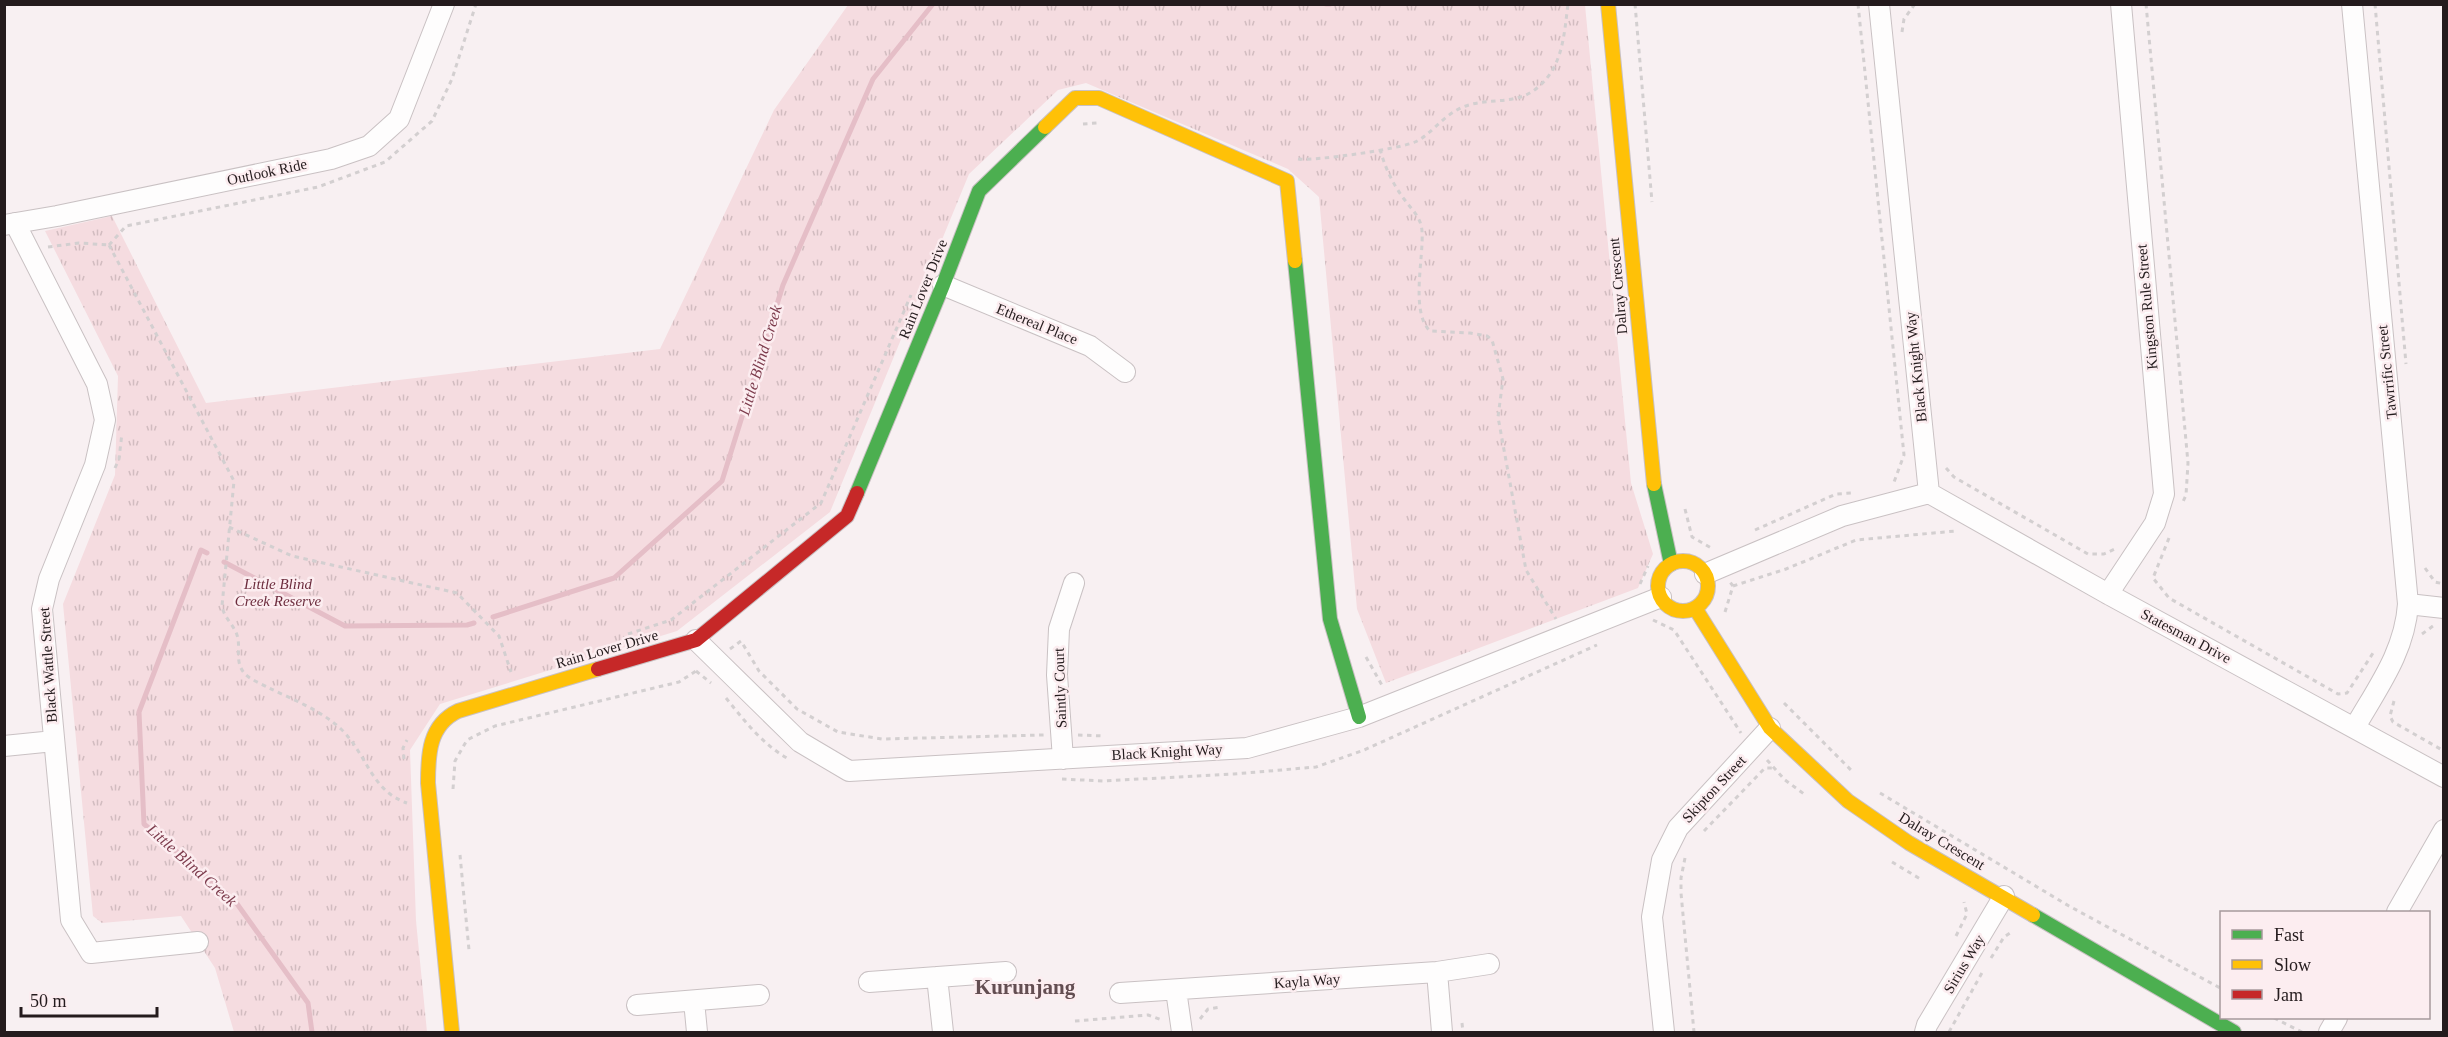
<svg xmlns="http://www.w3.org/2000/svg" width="2448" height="1037" viewBox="0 0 2448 1037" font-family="'Times New Roman',serif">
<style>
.park{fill:url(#park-tufts)}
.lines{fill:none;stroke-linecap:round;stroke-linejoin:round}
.stream{stroke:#e5bec7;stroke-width:5}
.street-casing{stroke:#c9c1c3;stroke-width:22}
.fast-casing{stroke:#c9c1c3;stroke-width:16}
.slow-casing{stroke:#c9c1c3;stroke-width:16}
.jam-casing{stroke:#c9c1c3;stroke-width:16}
.path{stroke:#d3cfd0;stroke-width:3;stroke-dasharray:4.5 4.5;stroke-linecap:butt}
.street{stroke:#fefdfd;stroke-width:20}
.fast{stroke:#4caf50;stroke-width:14}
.slow{stroke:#ffc107;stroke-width:14}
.jam{stroke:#c62828;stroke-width:14}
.labels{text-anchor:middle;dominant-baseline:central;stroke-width:5;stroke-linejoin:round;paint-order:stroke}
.street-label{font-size:15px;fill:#241b1d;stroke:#fcedf0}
.park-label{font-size:15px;font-style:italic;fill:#6c2c3d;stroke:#fcedf0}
.water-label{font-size:16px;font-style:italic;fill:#7d3c4d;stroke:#fcedf0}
.district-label{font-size:21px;font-weight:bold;fill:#634e52;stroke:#fcedf0}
</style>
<defs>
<pattern id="park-tufts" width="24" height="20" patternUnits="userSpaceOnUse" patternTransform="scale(1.5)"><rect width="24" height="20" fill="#f5dce0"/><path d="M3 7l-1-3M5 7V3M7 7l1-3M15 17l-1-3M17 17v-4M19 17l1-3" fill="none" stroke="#d2bcc0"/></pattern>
</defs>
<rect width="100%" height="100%" fill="#f8f0f2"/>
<path class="park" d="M848,5H1585L1631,483L1653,554L1638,588L1386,683L1357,609L1319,197L1288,169L1086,83L1058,90L969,174L830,512L677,631L440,704L410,750L416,921L427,1032H234L215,968L181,916L102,923L93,916L63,604L115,475L118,376L45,231L112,216L206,403L660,349L774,110Z"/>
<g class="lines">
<path class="stream" d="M1326,4H1330
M207,553L201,550L139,712L144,824L235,901L308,1003L312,1032
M224,562L345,626L467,625L474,623
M493,617L614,578L722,481L783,285L873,79L933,4"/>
<g class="street-casing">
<path id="street" d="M2352,4L2408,604C2405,651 2378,687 2355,727
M15,223L97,384L105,420L95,465L49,579L42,609L71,920L91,953L198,942
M4,225L57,216L331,159L369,146L399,119L444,4
M943,285L1090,346L1125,372
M1929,493L2108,594L2444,777
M1705,574L1842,516L1929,493L1879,4
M2108,594L2155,523L2164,494L2121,4
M2408,604L2444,608
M696,640L800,742L849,771L1247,748L1359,717L1661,597
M4,746L54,741
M1063,759L1057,675L1059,629L1074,583
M2397,912L2444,830
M1437,972L1442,1032
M937,977L943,1032
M869,982L1006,972
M1176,990L1182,1032
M1120,993L1437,972L1489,964
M694,1001L697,1032
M637,1005L759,995
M1664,1032L1652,917L1662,860L1678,828L1770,728
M1925,1032L1927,1025L2004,896
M2329,1032L2337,1018"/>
</g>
<g class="fast-casing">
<path id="fast" d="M1295,261L1330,619L1359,717
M1654,484L1671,564
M857,493L943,285L979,191L1045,127
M2033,915L2234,1032"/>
</g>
<g class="slow-casing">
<path id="slow" d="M1608,4L1654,484
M1045,127L1075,98H1099L1287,181L1295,261
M1658 586a25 25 0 1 1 50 0a25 25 0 1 1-50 0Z
M1695,608L1770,728L1848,801L1909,843L2033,915
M452,1032L428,783C428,754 429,725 458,711L598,669"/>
</g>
<g class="jam-casing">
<path id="jam" d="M598,669L696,640L847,516L857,493"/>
</g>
<path class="path" d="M1635,4L1652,202
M1858,4L1904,455L1894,482
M2146,4L2188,463L2186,495L2182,504
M2375,4L2406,364
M1902,32L1904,19L1915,4
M1083,124L1097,123
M1380,149C1385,168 1393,184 1404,199C1412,210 1421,217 1422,231C1424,257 1410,312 1430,331L1470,333L1487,336L1492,340L1503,379L1498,417L1526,570L1556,619
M1298,159C1316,161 1399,149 1415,142C1431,135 1443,115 1463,107C1487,97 1516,106 1537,88C1563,67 1564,35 1568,4
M109,245L234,481L222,606C224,619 236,626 238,639C240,651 235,663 245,674C251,680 262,684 269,688C292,699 322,711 341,729C367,754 371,791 407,803
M109,245L126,226L318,187L385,162L432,121L452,79L476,4
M48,247L79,243L109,245
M115,468L119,459L122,433
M1946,468L1954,477L2088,554H2104L2115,549
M1685,509L1692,537L1713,549
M229,527L292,556L457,593L499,636L511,672
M1755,530L1836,494L1852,493
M2169,538L2153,578L2169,598L2338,694L2347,693L2375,650
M2425,568L2435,582L2444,584
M1640,584L1648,566
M1733,586L1786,569L1856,540L1956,531
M1725,612L1733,586L1730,582
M1653,620L1674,630L1741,733
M628,634L671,620L821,503L911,295
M2422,634L2433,626
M730,649L741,641L759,671L797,709L838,732L882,739L1044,735
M1366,657L1383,687
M696,671L711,683
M726,698C744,720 762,744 787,758
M2394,701L2390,716L2393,722L2444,751
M1784,703L1851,770
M1078,735L1104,736
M404,759L403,748L407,740
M1767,760L1785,780L1804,794
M1062,779L1103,781L1234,774L1316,767L1364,750L1597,645
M453,789L455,761L467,740L495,726L679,682L699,669
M1880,793L2069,906L2222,989
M1704,831L1765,768H1773
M460,855L469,950
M1685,858L1681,878V893L1694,1032
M1892,862L1922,880
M1956,936L1967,914L1964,902
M1991,958L2004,937L2013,931
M2274,1018L2302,1032
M1200,1019L1208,1009L1221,1007
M1075,1021L1148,1015L1162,1020
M1462,1023L1463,1032
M1949,1032L1983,971"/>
<use href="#street" class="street"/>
<use href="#fast" class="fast"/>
<use href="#slow" class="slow"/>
<use href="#jam" class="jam"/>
</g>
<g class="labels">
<g class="street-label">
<text transform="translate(267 172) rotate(-12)">Outlook Ride</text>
<text transform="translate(1618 286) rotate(-95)">Dalray Crescent</text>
<text transform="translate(923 289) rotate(-68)">Rain Lover Drive</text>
<text transform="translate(2147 307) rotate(-95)">Kingston Rule Street</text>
<text transform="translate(1037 324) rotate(22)">Ethereal Place</text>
<text transform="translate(1916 367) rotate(-96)">Black Knight Way</text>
<text transform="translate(2387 372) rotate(-96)">Tawrrific Street</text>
<text transform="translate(2186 636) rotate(28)">Statesman Drive</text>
<text transform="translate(607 649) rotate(-16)">Rain Lover Drive</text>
<text transform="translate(48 665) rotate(-94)">Black Wattle Street</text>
<text transform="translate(1060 688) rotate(-92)">Saintly Court</text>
<text transform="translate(1167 752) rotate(-3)">Black Knight Way</text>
<text transform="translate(1714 789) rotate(-47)">Skipton Street</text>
<text transform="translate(1942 841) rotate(31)">Dalray Crescent</text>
<text transform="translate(1964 964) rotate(-59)">Sirius Way</text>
<text transform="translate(1307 981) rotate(-4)">Kayla Way</text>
</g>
<g class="park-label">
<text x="278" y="584">Little Blind<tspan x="278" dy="17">Creek Reserve</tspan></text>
</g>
<g class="water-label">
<text transform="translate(760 360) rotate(-73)">Little Blind Creek</text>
<text transform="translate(192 865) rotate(42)">Little Blind Creek</text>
</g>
<g class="district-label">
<text x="1025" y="987">Kurunjang</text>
</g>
</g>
<rect width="2448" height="1037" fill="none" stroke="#241b1d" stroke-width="12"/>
<rect x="2220" y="911" width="210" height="108" fill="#fcedf0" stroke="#a6999c" stroke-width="1.5"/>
<rect x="2232" y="930" width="30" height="9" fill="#4caf50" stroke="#a6999c" stroke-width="1.5"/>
<text x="2274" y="941" font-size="18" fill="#241b1d">Fast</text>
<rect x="2232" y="960" width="30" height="9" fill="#ffc107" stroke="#a6999c" stroke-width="1.5"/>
<text x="2274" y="971" font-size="18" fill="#241b1d">Slow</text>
<rect x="2232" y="990" width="30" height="9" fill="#c62828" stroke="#a6999c" stroke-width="1.5"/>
<text x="2274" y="1001" font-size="18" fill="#241b1d">Jam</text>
<path d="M21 1007v9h136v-9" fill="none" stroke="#241b1d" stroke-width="3"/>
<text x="30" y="1007" font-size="18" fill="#241b1d" stroke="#fcedf0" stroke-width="4.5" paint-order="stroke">50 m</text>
</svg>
